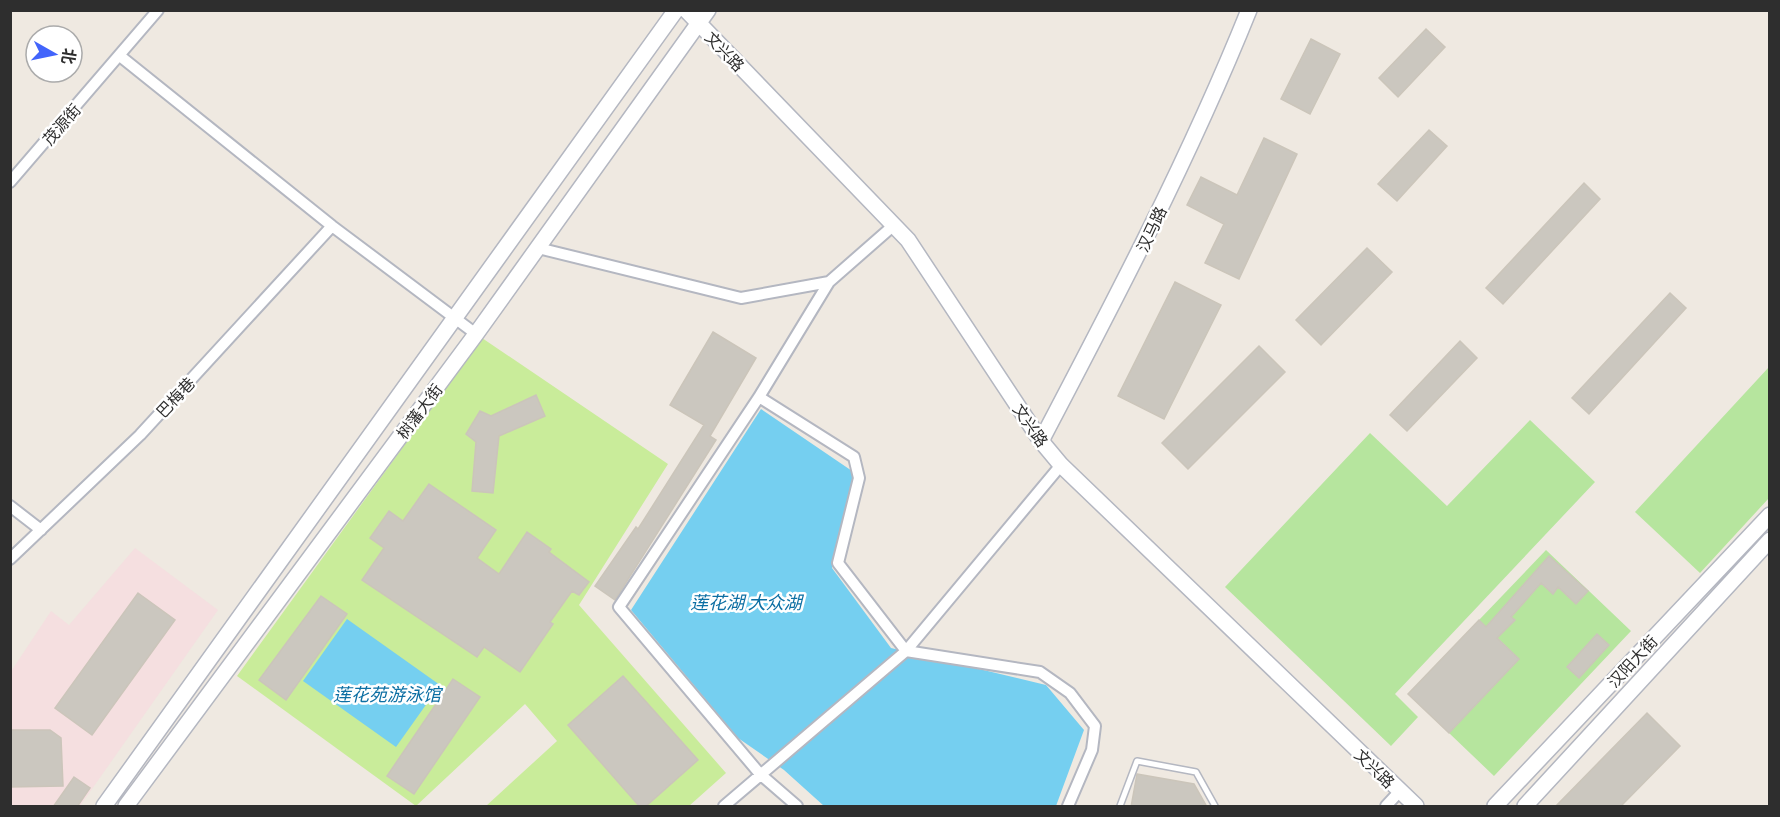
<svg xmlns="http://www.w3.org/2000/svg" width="1780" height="817" viewBox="0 0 1780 817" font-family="Barlow,'Noto Sans SC',sans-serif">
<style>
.medical{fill:#f5dfe0}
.green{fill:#b6e59e}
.pitch{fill:#c9ec9a}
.water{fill:#75cff0}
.building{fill:#cbc7bf;stroke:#cbc5ba;stroke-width:1.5}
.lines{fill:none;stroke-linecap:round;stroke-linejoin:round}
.lane-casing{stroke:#b4b7c1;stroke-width:8}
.street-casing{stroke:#b4b7c1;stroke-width:14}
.secondary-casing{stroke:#b4b7c1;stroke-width:18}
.lane{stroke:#fff;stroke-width:5}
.street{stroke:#fff;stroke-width:10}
.secondary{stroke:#fff;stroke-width:15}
.labels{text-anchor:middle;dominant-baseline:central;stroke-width:5;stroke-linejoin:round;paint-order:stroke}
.street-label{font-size:16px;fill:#2e2e2e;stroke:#fff}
.water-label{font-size:18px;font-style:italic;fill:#0d6fa3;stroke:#fff}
</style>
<rect width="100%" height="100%" fill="#efe9e1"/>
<path class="medical" d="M135,548L218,610L80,806H11L10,673L51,611L69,625Z"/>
<path class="green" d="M1769,367V498L1700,573L1635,512Z
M1530,420L1595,482L1395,694L1418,717L1391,746L1225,587L1370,433L1447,506Z
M1546,550L1631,631L1494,776L1449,733L1519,659L1479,620Z"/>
<path class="pitch" d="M482,338L668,464L579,605L726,773L689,806H486L557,741L525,704L416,806L237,676Z"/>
<path class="water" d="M761,409L855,473L832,568L891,648L1046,685L1084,730L1056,806H824L784,770L738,738L631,610Z
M347,619L440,685L396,747L303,681Z"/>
<path class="building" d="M1426,29L1445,47L1398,97L1379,78Z
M1311,39L1340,54L1310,114L1281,99Z
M1429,130L1447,146L1397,201L1378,184Z
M1264,138L1297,154L1239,279L1205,263L1224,224L1187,205L1201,177L1237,195Z
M1584,183L1600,199L1503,304L1486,288Z
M1367,248L1392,272L1321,345L1296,320Z
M1175,282L1221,305L1164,419L1118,396Z
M1670,293L1686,308L1589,414L1572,398Z
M713,332L756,358L710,436L716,440L615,600L595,586L636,527L638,529L704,425L670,405Z
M1460,341L1477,358L1407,431L1390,415Z
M1259,346L1285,372L1188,469L1162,443Z
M536,395L545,416L499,436L493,493L472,491L476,442L466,434L480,411L491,416Z
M429,484L496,530L477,558L499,574L527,532L551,549L549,552L589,582L579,595L572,591L550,622L553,624L520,672L484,647L477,657L362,580L384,548L370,538L389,511L403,521Z
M1549,556L1588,591L1576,604L1558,587L1553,594L1541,583L1511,617L1515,620L1497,638L1519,659L1449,733L1408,694L1479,620L1486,627Z
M138,593L175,620L92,735L55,708Z
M321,596L347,614L286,700L259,680Z
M1597,634L1609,645L1579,678L1567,667Z
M623,676L698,760L645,807H640L568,725Z
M453,679L480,697L414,794L387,776Z
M1647,713L1680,746L1620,807H1555Z
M10,730H50L61,738L63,786L10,787Z
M1137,774L1194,784L1207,807H1131Z
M74,777L90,788L77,807H53Z"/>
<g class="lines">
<g class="lane-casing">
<path id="lane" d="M1120,806L1137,761L1196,772L1215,806"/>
</g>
<g class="street-casing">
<path id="street" d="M120,56L332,226L476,334
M10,182L158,10
M538,248L741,298L829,282L894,225
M759,397L854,457L859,478L838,563L906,651L1040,672L1070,693L1095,726L1092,750L1068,806
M10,506L41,530
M10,559L140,435L332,226
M724,806L906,651L1061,465
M797,806L760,774L619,607L759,397L829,282
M1386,806L1400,791"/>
</g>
<g class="secondary-casing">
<path id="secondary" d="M686,10L908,240L1041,441L1061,465L1416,806
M1041,441C1115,300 1189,159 1249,10
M104,806L676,10
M126,806L476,334L708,10
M1495,806L1770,515
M1525,806L1770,540"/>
</g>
<use href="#lane" class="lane"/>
<use href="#street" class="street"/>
<use href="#secondary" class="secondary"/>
</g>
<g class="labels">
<g class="street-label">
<text transform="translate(725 51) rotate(46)">文兴路</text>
<text transform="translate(61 124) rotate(-49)">茂源街</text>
<text transform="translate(1151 229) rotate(-65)">汉马路</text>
<text transform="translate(175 397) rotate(-47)">巴梅巷</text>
<text transform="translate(419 411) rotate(-53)">树藩大街</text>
<text transform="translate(1031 425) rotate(55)">文兴路</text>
<text transform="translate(1632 661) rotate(-47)">汉阳大街</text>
<text transform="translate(1375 768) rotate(44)">文兴路</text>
</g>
<g class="water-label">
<text x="746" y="602">莲花湖 大众湖</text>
<text x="387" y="694">莲花苑游泳馆</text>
</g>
</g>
<rect width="1780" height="817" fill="none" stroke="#2e2e2e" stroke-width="24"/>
<g transform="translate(54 54) rotate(99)"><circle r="28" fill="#ffffff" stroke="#ababab" stroke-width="1.5"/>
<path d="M0-4.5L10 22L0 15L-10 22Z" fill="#4264fb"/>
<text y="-9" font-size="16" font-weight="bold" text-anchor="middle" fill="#2e2e2e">北</text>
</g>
</svg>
